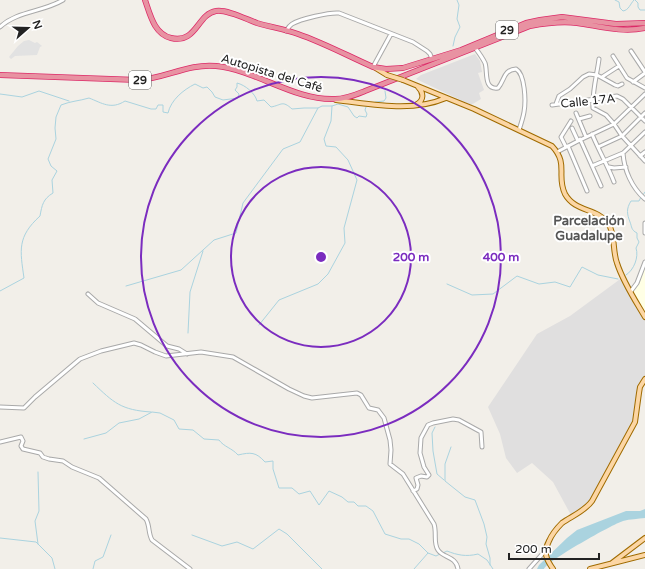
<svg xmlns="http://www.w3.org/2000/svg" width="645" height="569" viewBox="0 0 645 569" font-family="'Varela Round',sans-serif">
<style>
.residential{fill:#e0dfdf}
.education{fill:#ffffe5}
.parking{fill:#e2e2e2}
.water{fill:#aad3df}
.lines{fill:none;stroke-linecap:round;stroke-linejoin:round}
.stream{stroke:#aad3df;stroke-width:1}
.minor-casing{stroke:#a9a9a9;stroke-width:5}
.major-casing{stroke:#a06b00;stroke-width:6}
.highway-casing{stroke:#dc2a67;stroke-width:6}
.minor{stroke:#fff;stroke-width:3}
.major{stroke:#fcd6a4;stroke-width:4}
.highway{stroke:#e892a2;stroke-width:4.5}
.major-bridge-casing{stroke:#a06b00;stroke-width:6;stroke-linecap:butt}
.major-bridge{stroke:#fcd6a4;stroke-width:4}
.ring{fill:none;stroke:#7b2cbf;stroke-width:2}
.labels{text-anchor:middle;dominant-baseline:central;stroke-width:4;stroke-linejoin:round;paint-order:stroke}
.shield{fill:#fff;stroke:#646464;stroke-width:1}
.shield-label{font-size:11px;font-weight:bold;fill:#222}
.street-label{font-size:12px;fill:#222;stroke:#fff}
.neighbourhood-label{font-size:13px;font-weight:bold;fill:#555;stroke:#fff}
.centre{fill:#7b2cbf;stroke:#fff;stroke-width:2}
.ring-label{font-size:12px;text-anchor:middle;font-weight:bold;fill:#7b2cbf;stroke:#fff;stroke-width:4;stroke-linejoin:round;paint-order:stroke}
</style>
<rect width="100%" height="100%" fill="#f2efe9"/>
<path class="residential" d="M475,54L480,61L482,72L478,73L484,90L479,93L481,99L471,105L416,79L421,75Z
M623,277L645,317V379L642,383L635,422L592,501L572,517L553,482L532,463L517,473L506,458L500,434L488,407L537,334L570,316Z"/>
<path class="education" d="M645,262V317L631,291L634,288Z"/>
<path class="parking" d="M29,40L35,43L37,42L42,46L40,47L37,55L15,56L11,59L9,57L18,46L24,41Z"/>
<path class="water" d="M645,509V518C638,519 630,519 623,521C613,524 547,561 544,569H537L539,565L567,538L577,530L626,511H640Z"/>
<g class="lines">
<path class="stream" d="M615,0L619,2L620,8L623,11C629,10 630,4 634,0
M635,0L638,3V7L640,10H645
M453,46L455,37L460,27L457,19L459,5L457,0
M0,94L22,97L39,91L69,101
M375,102L384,101L386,98L385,91
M643,195L645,192
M626,275C634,270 639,257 636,248L639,242L637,238V233C631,230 632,227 630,222C627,214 626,209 631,201H639L641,197
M447,284L472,295L493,294L517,276L539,284L555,282L570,287L582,267L598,275L618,279
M126,286L181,270L214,240L236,233L243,203L260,180L283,149L300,142L318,108
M0,291L24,278C20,250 17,237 40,216C42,205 43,199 53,193L52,180L57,171L51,166L48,159L56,139L55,128L56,117L61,105C71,101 79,101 89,98C102,103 111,110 125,101L151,109H156L158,105H163V112L168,113C171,100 183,90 195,84L203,88L207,87L212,92L215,97L223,100L238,98L239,94L235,90L237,87V83C245,85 255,93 257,101L264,100L271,107C282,105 282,100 292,109L304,108H318L322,106H332L338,104L348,107L354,116L357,118L359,116L366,117L367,114L365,110L366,107
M259,325L279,300L318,284L328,274L345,243L344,228L357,180L348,160L336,147L326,146L324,139L331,121L332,106
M188,333L190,292L203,251
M93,383C114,403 121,410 151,412
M435,427L432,433L433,451L437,474L444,480
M84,439L106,433L119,423L139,419L152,412L160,413L174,420L179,429L193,430L204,439L219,440C224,447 232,448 238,455C251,452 256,452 265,462L273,461V469L279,488H292L299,494L310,491L319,505L329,491L342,497L348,502H354L358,506H366L373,511L385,534L401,539H409L419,544L428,553
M451,447L445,464V481L465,497L475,500L484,524L487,537L486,544L490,558V565
M38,472L39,511L35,521L38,544
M192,535L222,546L237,542L253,549L279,529L287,534L322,569
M0,538L36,542L52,558L55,569
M443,553L447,551C457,555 466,557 478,554L487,560L493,569
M93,569L95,561L103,557L111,535
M414,569L428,553L436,556L440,554"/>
<g class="minor-casing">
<path id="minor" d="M0,27C17,11 43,12 63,0
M286,31C288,28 289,26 292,24C300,19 330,12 339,13L413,42L427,51L430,54L432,59
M476,49C479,53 482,57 485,63C488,71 483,90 498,88C505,80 503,70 516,69C525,74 526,101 524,112C523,118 521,124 519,130
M631,51L645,72
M613,56L627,78L645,88
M599,59C597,75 592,91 593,108L606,115L614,124L622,136L645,161
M373,67L391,34
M602,77L619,66
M633,82L645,73
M556,104L559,96L570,89L583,77L589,74L597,75L615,85L618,86L622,84
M552,105L617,96L623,99L645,121
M576,113L586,137
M579,119L590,116
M572,128L578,141
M592,134C599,151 608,166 614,182
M580,139L601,186
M568,146L587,191
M566,147L561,137L571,121
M598,147L622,136L645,113
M557,152L578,141L614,124L645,94
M623,153C624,170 632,188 645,199
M640,156L645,152
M592,166L623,153L645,132
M609,167L614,168L626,167
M645,223V233
M631,291L637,283L645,262
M88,294L98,303L135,319L167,346L179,349L187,354
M0,407L24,408L35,397L80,359L101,351L134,343L141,345L155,352L166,356L201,352L233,357L289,389L304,396L312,398L357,393L361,395L369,408L378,410L384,418L390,440L391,450L390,464L403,474L434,524C437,533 433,543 438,550C443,558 456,556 458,569
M0,442L21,437L23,441L21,446L23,449L40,453L43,457L49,459L63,461L72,467L99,478L146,519C150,526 148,533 152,540L190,569
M413,491L417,489L418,485L416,478L421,476L427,477L429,475L424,467L420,453L421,438L428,425L433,423L453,419L459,420L481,432L482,447
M529,569L545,551"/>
</g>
<g class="major-casing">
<path id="major" d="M374,67L387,75
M403,80L474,109L552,146C569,164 556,176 565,194C575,212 596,208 607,222C616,233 612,250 617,263C623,282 635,300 645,317
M336,100C372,104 411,113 446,98
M417,104C424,100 424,93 418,87
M612,563L645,538
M553,569C546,559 543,552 549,541C552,534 557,528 562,523C572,516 585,511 592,501L635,422L639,393L640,387L645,379
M590,569L645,555"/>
</g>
<g class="highway-casing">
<path id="highway" d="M145,0C150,14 154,34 171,38C197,44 197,14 216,11C226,9 246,19 257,23C270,27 284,29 298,34C324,43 348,56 373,67L386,69L403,68L461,50L526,23L540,20L562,17L616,24L645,23
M0,75L138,80C164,79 189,63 216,66C256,70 295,101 335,99C346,99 355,95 365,91L530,26C546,23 561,21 577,23C599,26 622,33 645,28"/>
</g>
<use href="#minor" class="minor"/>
<use href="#major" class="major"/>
<use href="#highway" class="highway"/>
<g class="major-bridge-casing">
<path id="major-bridge" d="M387,75L403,80"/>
</g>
<use href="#major-bridge" class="major-bridge"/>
</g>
<g class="ring">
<circle cx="321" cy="257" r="90"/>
<circle cx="321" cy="257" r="180"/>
</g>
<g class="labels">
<g class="shield">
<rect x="496" y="21" width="22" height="18" rx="3"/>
<rect x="129" y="71" width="22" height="18" rx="3"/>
</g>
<g class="shield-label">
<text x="507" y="30">29</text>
<text x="140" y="80">29</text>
</g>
<g class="street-label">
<text transform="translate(272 73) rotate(17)">Autopista del Café</text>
<text transform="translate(588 101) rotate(-6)">Calle 17A</text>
</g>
<g class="neighbourhood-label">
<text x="589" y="221">Parcelación<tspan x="589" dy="15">Guadalupe</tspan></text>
</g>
</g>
<circle cx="321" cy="257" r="6" class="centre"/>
<g class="ring-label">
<text x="411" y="261">200 m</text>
<text x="501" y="261">400 m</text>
</g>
<g transform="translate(28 28) rotate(70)" stroke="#ffffff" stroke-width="3" paint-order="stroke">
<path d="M0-3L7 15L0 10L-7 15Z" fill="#222222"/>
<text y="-6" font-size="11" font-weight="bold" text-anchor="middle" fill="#222222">N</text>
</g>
<path d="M509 553v6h90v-6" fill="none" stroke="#222222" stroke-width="2"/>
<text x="515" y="553" font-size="12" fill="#222222" stroke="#ffffff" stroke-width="3" paint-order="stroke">200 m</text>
</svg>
